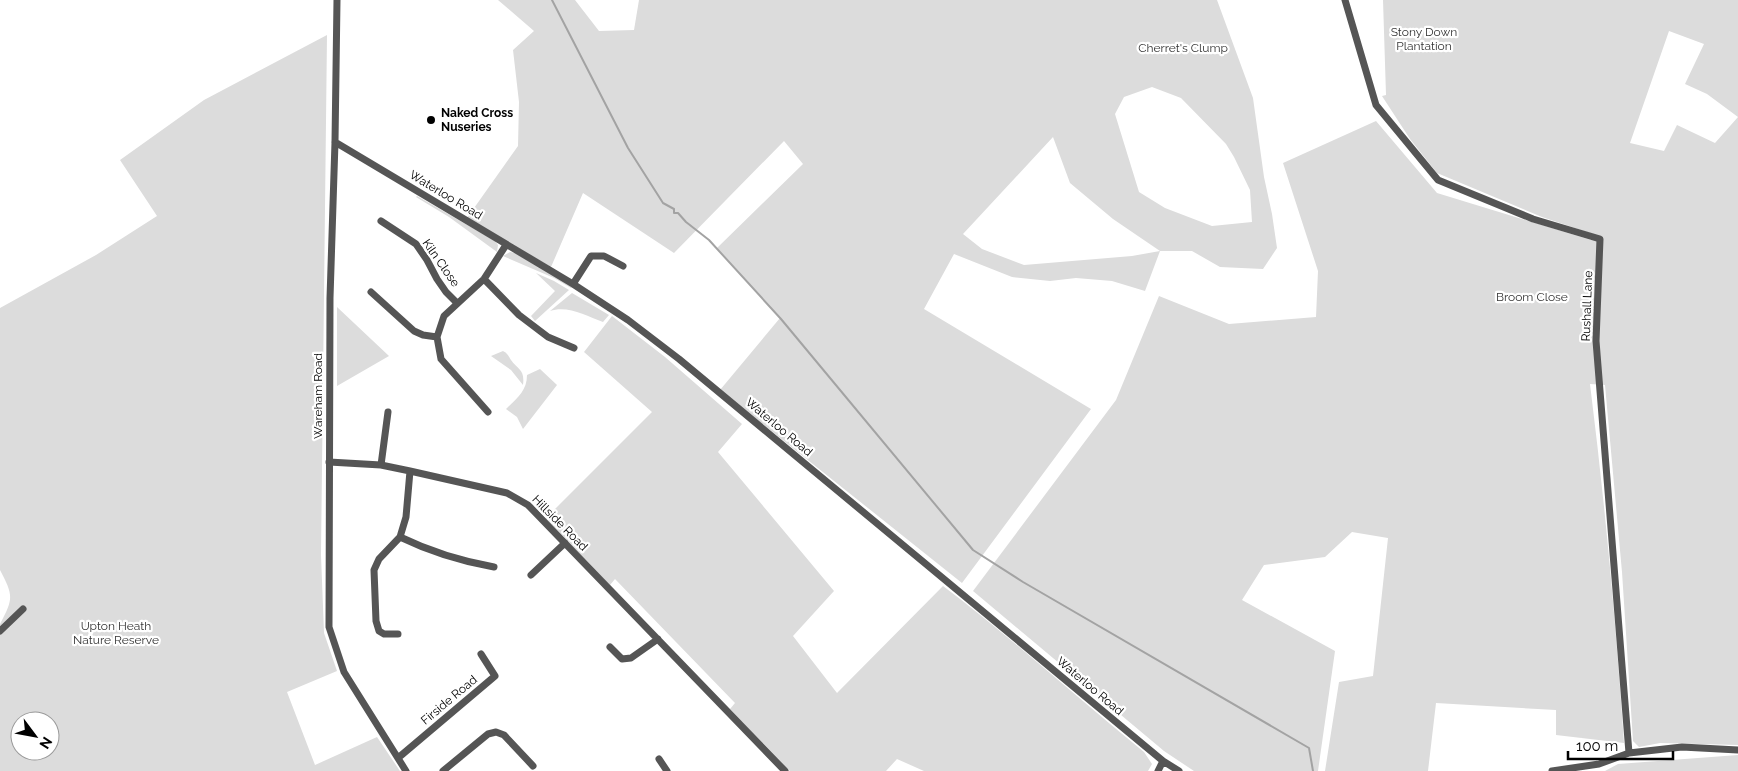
<svg xmlns="http://www.w3.org/2000/svg" width="1738" height="771" viewBox="0 0 1738 771" font-family="Raleway,sans-serif">
<style>
.green{fill:#dcdcdc;fill-rule:evenodd}
.lines{fill:none;stroke-linecap:round;stroke-linejoin:round}
.stream{stroke:#a3a3a3;stroke-width:2}
.minor{stroke:#555;stroke-width:7}
.poi-dot{fill:#000;stroke:#fff;stroke-width:2}
.labels{text-anchor:middle;dominant-baseline:central;stroke-width:4.5;stroke-linejoin:round;paint-order:stroke}
.park-label{font-size:12px;fill:#333;stroke:#fff}
.poi-label{font-size:12px;font-weight:bold;fill:#000;stroke:#fff;text-anchor:start}
.street-label{font-size:12px;fill:#000;stroke:#fff}
</style>
<rect width="100%" height="100%" fill="#fff"/>
<path class="green" d="M498,0H575L599,31L634,30L639,0H1217L1253,98L1264,177L1272,214L1277,248L1263,269L1220,267L1192,251H1160L1145,291L1112,281L1076,278L1050,281L1012,277L954,254L924,309L1091,409L962,583L720,390L780,318L717,248L803,164L784,141L674,253L583,193L551,267L467,218L518,146L519,102L513,50L534,31ZM1152,87L1181,98L1226,144L1234,157L1250,190L1252,222L1212,226L1165,208L1139,192L1115,114L1124,97ZM1053,137L1070,183L1113,219L1160,251L1132,256L1024,265L982,249L963,234Z
M1383,0H1738V117L1707,94L1685,84L1704,44L1669,31L1630,143L1664,151L1677,125L1715,143L1738,117V745L1660,743L1639,747L1633,741L1622,572L1605,385L1590,384C1605,504 1616,623 1624,743L1556,735V710L1436,703L1428,771H1325L1339,682L1373,676L1388,538L1352,532L1325,557L1264,565L1242,600L1335,651L1318,771H1194L1164,751L973,591L1116,400L1159,296L1229,324L1316,317L1318,271L1283,163L1376,121L1437,193L1591,240L1593,234L1542,217L1437,173L1410,139L1382,96L1386,95Z
M327,35L321,555L324,633L337,671L287,692L315,765L377,737L400,771H0V624C14,598 13,595 0,570V308L96,255L157,216L120,160L204,100ZM20,721H50V751H20Z
M417,196L495,241L498,245L497,252L449,217L416,197Z
M510,252L515,253L573,286L571,288L554,278L503,256Z
M536,273L554,281L569,290L535,321L531,316L555,291Z
M572,293L609,315L603,322C586,316 568,305 550,311Z
M337,307L389,356L337,386Z
M612,316L665,357L742,424L718,452L834,591L793,636L837,693L943,586C1012,638 1076,697 1144,752L1152,764L1148,771H924L897,759L886,771H790L730,709L735,703L615,579L610,585L546,518L652,412L584,352Z
M503,351C507,353 508,355 511,360C518,370 525,369 523,385L511,370L491,356Z
M540,369L557,385L523,429L517,417L506,409C517,398 527,391 527,375Z
M1738,755V771H1605L1618,764Z"/>
<g class="lines">
<path class="stream" d="M552,0L628,148L663,203L674,209V213H678L686,222L709,240L781,319L973,550L1023,582L1309,748L1313,771"/>
<path class="minor" d="M337,0L335,142L330,298L329,627L344,672L406,771
M1345,0L1376,105L1438,180L1533,219L1600,239L1596,341L1629,753
M335,142L573,284L628,320L679,359L1163,761L1179,771
M381,221L416,244L427,260L437,279L446,292L457,303
M484,279L519,315L548,337L574,348
M573,284L591,256H604L623,266
M371,292L414,331L423,335L437,337
M488,412L441,359L437,337L444,316L484,279L506,245
M329,462L381,465L410,471L507,493L528,505L785,771
M381,465L388,412
M400,537C431,552 460,561 494,567
M531,575L565,543
M0,631L23,609
M398,634H384L379,631L376,621L374,570L379,559L400,537L406,517L410,471
M610,647L622,659L631,658L658,639
M398,758L495,676L481,654
M659,759L667,771
M443,771L488,734L496,732L504,735L533,766
M1158,771L1163,761
M1552,771L1599,764L1629,753L1682,747L1738,750"/>
</g>
<circle class="poi-dot" cx="431" cy="120" r="5"/>
<g class="labels">
<g class="park-label">
<text x="1424" y="32">Stony Down<tspan x="1424" dy="14">Plantation</tspan></text>
<text x="1183" y="48">Cherret's Clump</text>
<text x="1532" y="297">Broom Close</text>
<text x="116" y="626">Upton Heath<tspan x="116" dy="14">Nature Reserve</tspan></text>
</g>
<g class="poi-label">
<text x="441" y="113">Naked Cross<tspan x="441" dy="14">Nuseries</tspan></text>
</g>
<g class="street-label">
<text transform="translate(446 195) rotate(31)">Waterloo Road</text>
<text transform="translate(441 263) rotate(55)">Kiln Close</text>
<text transform="translate(1587 306) rotate(-88)">Rushall Lane</text>
<text transform="translate(318 396) rotate(-90)">Wareham Road</text>
<text transform="translate(779 427) rotate(40)">Waterloo Road</text>
<text transform="translate(560 523) rotate(45)">Hillside Road</text>
<text transform="translate(1090 686) rotate(40)">Waterloo Road</text>
<text transform="translate(449 700) rotate(-40)">Firside Road</text>
</g>
</g>
<g transform="translate(35 736) rotate(122)"><circle r="24" fill="#ffffff" stroke="#999999"/>
<path d="M0-4L9 19L0 12L-9 19Z" fill="#000000"/>
<text y="-8" font-size="14" font-weight="bold" text-anchor="middle" fill="#000000">N</text>
</g>
<path d="M1568 751v8h105v-8" fill="none" stroke="#000000" stroke-width="2.5"/>
<text x="1576" y="751" font-size="15" fill="#000000" stroke="#ffffff" stroke-width="4" paint-order="stroke">100 m</text>
</svg>
